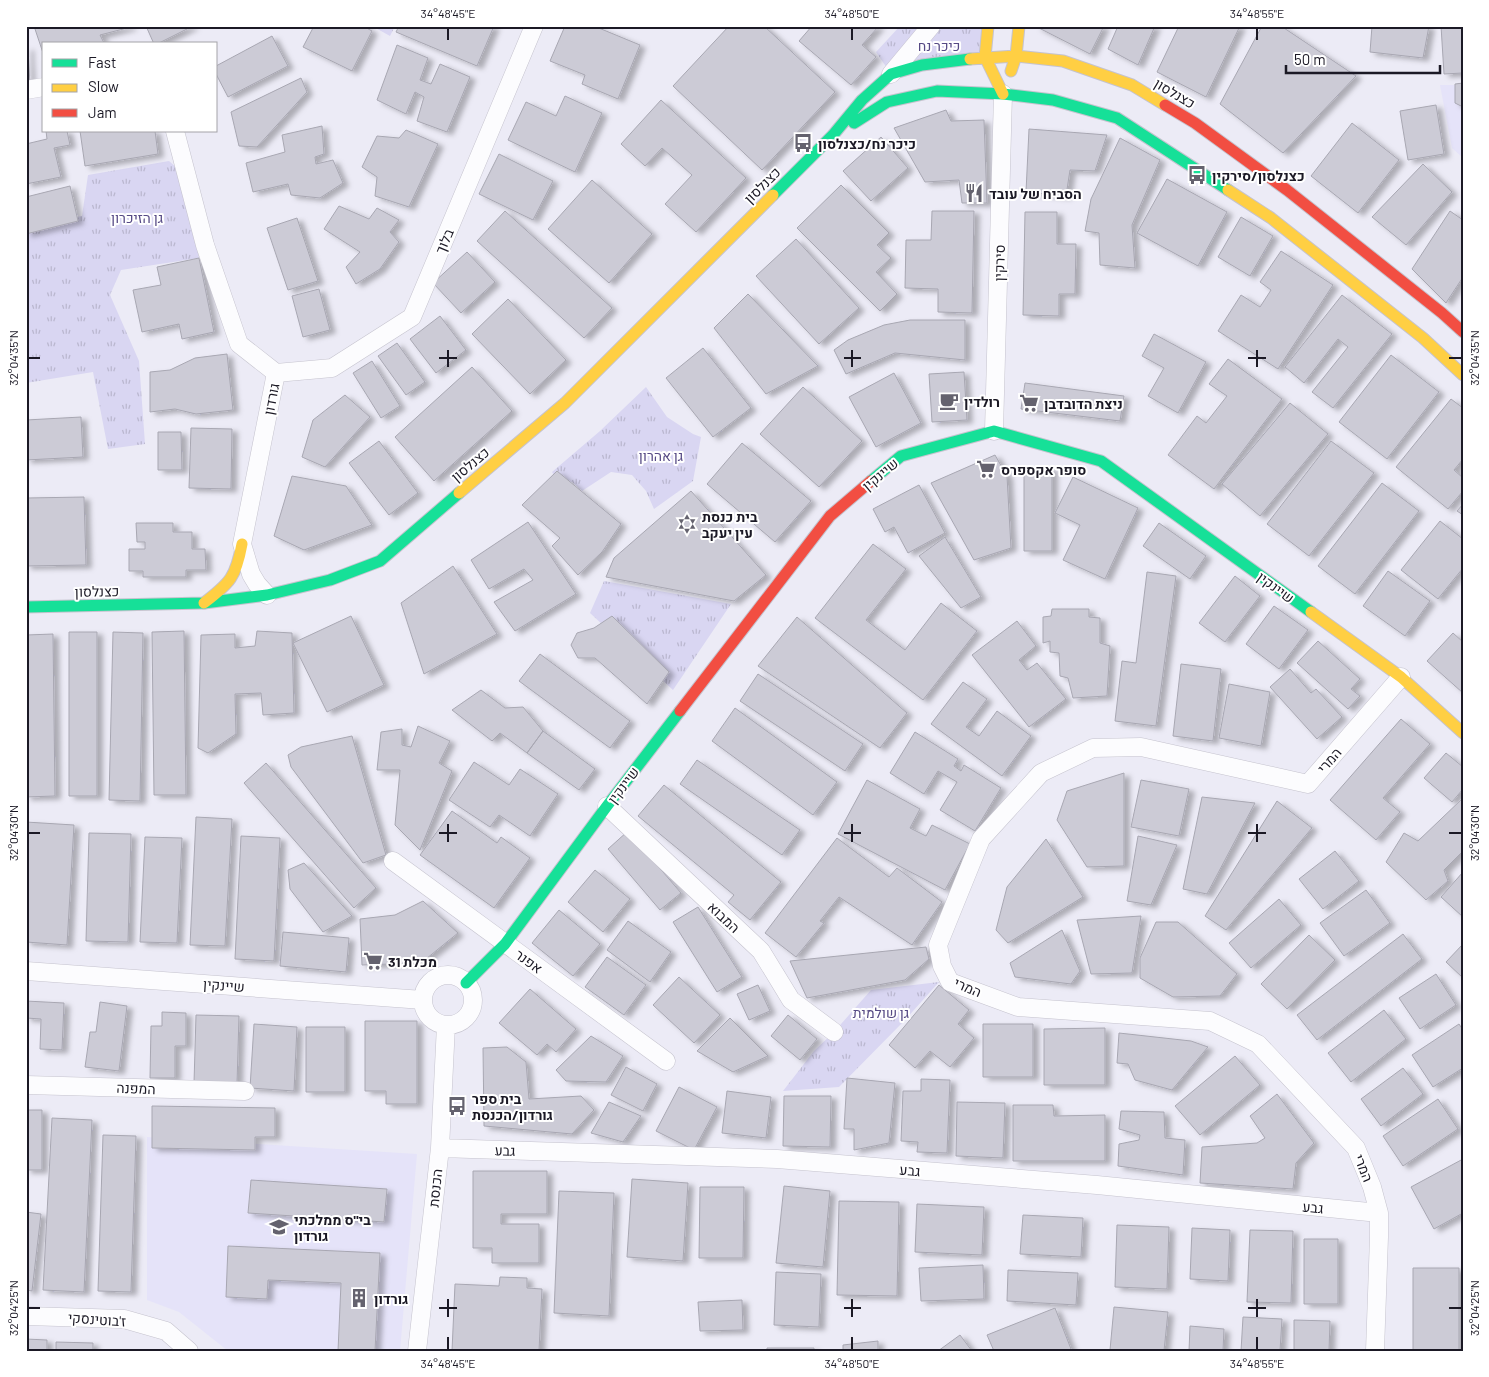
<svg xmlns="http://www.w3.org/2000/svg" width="1489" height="1377" viewBox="0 0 1489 1377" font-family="Barlow,Heebo,sans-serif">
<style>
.built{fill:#e5e3f9}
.grass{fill:url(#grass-tufts)}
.building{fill:#cccbd6;stroke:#a8a7b2;filter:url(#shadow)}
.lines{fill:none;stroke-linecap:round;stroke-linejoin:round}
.street-casing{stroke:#c5c3ce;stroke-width:19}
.fast-casing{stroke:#c5c3ce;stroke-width:13}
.slow-casing{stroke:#c5c3ce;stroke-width:13}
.jam-casing{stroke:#c5c3ce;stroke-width:13}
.street{stroke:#fcfcfe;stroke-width:18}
.fast{stroke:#16e098;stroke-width:11}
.slow{stroke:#ffcf43;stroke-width:11}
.jam{stroke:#f24e42;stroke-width:11}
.ticks{fill:none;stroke:#1b1925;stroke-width:2}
.labels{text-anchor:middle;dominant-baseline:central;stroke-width:4;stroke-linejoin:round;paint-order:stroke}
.park-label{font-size:14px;fill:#564a85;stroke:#fff}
.street-label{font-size:14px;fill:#1b1925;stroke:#fff}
.poi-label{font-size:14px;font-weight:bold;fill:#1b1925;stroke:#fff;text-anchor:start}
.neatline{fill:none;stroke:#1b1925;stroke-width:2}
.ticks-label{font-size:12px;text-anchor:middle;fill:#1b1925}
</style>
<defs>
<pattern id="grass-tufts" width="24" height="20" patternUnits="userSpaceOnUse" patternTransform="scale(1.25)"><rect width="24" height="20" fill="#d9d6f2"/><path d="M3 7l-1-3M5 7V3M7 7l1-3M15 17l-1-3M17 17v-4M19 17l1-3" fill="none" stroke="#bab7cf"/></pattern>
<filter id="shadow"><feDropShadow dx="5.5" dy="3" stdDeviation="2.5" flood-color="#0004"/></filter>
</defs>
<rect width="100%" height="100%" fill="#ecebf6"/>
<path class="built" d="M1440,85H1463V158L1452,148Z
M147,1137L417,1154L400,1351H228L179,1312L147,1300Z"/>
<path class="grass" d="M372,26H395L390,36Z
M900,26H988L985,57L891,74L876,52Z
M169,161L187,177L199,258L121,270L110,295L139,361L145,444L108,449L93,372L26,383V225L82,216L88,175Z
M646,387L667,417L693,434L701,437L693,481L654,509L646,491L632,475L611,472L582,491L572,482L561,485L552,472L600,431Z
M604,581L731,604L673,690L590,613Z
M939,982L905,1020L839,1087L783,1091L814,1051L834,1032L871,990Z"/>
<path class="building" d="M34,26H131V27L100,35L104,43L101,44H44V56Z
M146,26H193L157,44H154Z
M314,26H363L372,31L352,71L303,47Z
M399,26H494L477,66L396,32Z
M565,26H594L640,45L618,99L582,84L585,75L550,61Z
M729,26H764L835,92L762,170L673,86Z
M812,26H879L862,45L876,57L851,85L799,41Z
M1035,26H1104L1090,54Z
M1118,26H1155L1138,65L1108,49Z
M1179,26H1240L1206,97L1157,72Z
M1262,26H1281L1356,76L1283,153L1220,104Z
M1372,26H1429L1423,58L1370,52Z
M1441,26H1463V73L1444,74Z
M272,36L288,66L228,97L216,74V66Z
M397,45L428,58L420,80L431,84L440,64L470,77L447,132L417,121L424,97L415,92L406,114L377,100Z
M28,47L30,85H26V48Z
M301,78L307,92L257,147L239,146L231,112Z
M1463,83V107L1455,103V84Z
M565,96L602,113L575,172L508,140L526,102L556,116Z
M661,100L746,178L696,232L665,204L692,175L662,148L645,166L621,144Z
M1436,105L1444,154L1408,160L1400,111Z
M946,110L951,121L984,120L987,203H962L959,180L925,182L894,128Z
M1352,123L1399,160L1358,213L1311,176Z
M322,126L324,154L315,157L316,164L333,160L343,183L320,198L291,195L288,184L253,192L246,163L285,152L282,135Z
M1029,129L1107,135L1095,171L1070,170L1066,196L1026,192Z
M406,130L438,144L409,207L375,196L377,177L362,167L377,136L399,138Z
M46,131H67L70,145L54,148L61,177L26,184V144L47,139Z
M80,131H155L158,154L85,166Z
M881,137L908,168L871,201L843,171Z
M1120,138L1160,160L1132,225L1135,268L1100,265L1099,233L1085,231L1091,199Z
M499,154L553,181L533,220L479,194Z
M1423,164L1452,192L1406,245L1372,217Z
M1167,179L1227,212L1198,266L1137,233Z
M592,180L652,234L609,283L548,229Z
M841,185L889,233L877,245L891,258L876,272L897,294L880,311L797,228Z
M70,186L78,221L26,234V197Z
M339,206L369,219L377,208L399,220L390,232L399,242L380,269L356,284L346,267L360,252L324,229Z
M505,211L612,308L584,338L477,241Z
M932,211H974L972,313L938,312V289L905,288L906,240H931Z
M1450,211L1463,220V277L1446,303L1412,269Z
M1025,212H1057V244H1076L1075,294H1059V316L1023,315Z
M1241,217L1273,236L1250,276L1218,257Z
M297,218L318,281L288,290L267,228Z
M796,239L859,308L819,344L756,276Z
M1281,251L1333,285L1278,369L1218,331L1241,295L1260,307L1271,290L1260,282Z
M467,252L495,282L461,313L433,283Z
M199,258L214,332L182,339L179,324L142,332L133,290L161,285L157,267Z
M319,289L330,330L303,337L292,296Z
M748,294L818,366L766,394L714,328Z
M1342,295L1392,334L1333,408L1312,392L1348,347L1338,339L1304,383L1285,367Z
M508,299L566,360L530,394L472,334Z
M440,316L466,350L436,373L410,339Z
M910,320H965V360L895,353L846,374L834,350L848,340L884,325Z
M1154,334L1206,362L1178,413L1148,396L1164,368L1142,356Z
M397,343L425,382L406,395L378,356Z
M703,348L751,408L713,437L666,378Z
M227,354L233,410L196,414L175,409L150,412V372L170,370L195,358Z
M1391,355L1439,392L1387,459L1339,422Z
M1228,359L1282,399L1214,489L1168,455L1197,416L1206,423L1227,396L1209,384Z
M372,361L400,406L381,418L353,373Z
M472,367L512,411L434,481L395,437Z
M964,372L967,420L932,422L929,374Z
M894,373L921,423L876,447L849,397Z
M1025,383L1124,396L1120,421L1021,409Z
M803,387L862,441L819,487L760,434Z
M345,395L370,417L325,467L302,457L313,420Z
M1451,399L1463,408V459L1454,470L1463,478V491L1448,509L1396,467Z
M1290,403L1328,434L1260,516L1222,484Z
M81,417L83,457L26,460V420Z
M191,428L232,429L231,489L189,488Z
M158,432H181L182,470H158Z
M379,441L418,493L389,515L349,463Z
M1331,441L1374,473L1309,556L1267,524Z
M742,443L811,501L775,542L707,484Z
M995,455L1007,476L1011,548L974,560L931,483Z
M1024,468H1052V551H1024Z
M557,471L621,524L602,552L578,575L552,546L560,538L522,505Z
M292,476L346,486L372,525L304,550L274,536Z
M1073,477L1138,508L1105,579L1063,560L1080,525L1055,513Z
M1382,483L1419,511L1355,594L1318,566Z
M919,485L945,533L908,553L894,527L885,532L873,509Z
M691,491L766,575L734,601L606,577L614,558Z
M84,497L86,565L26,566V498Z
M1463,504V515L1457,511Z
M1440,521L1463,539V568L1438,599L1401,570Z
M528,522L576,594L515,631L494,602L533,580L524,569L489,589L471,560Z
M136,523H173V532H192V549H205L206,570H186V577H143V571H129V549H145V542H137Z
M1159,523L1206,556L1190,579L1143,546Z
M945,537L981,597L961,608L919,556Z
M873,544L906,569L866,620L905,650L941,603L977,631L923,700L815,618Z
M453,566L497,634L424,674L401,603Z
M1388,571L1430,601L1405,636L1363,606Z
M1147,572L1176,576L1156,726L1115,721L1122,661L1136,663Z
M1235,576L1260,596L1225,642L1199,623Z
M1274,606L1308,630L1279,669L1246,644Z
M1052,609H1089V617L1100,618V643L1110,646L1107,696L1073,698L1068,678L1060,676L1059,653L1050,652V641L1043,643V617L1051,616Z
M351,616L384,685L327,712L293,643Z
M612,616L669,672L647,704L595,658H578L571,645L577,633L594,628Z
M797,617L907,713L880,748L758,666Z
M1017,621L1036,646L1019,660L1027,670L1037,663L1066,699L1029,727L972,655Z
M184,631L186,795H154L152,632Z
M257,631L292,633L294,713L263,715L261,693L235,694L236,734L208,753L198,748L201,635L235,634V648L255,646Z
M69,632H97V796H69Z
M113,632L143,633L140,801L109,800Z
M1453,633L1463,642V693L1427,661Z
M53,634L55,796L26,797V635Z
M1318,641L1360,679L1351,689L1360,696L1348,709L1297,663Z
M540,654L630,721L610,748L519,681Z
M1181,664L1221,669L1213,741L1173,736Z
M1290,669L1311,693L1316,689L1342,717L1317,739L1270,687Z
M758,674L863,744L845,771L740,701Z
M963,682L987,699L966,727L979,736L997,711L1031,736L1002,776L931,724Z
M1229,684L1270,692L1261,746L1219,738Z
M481,690L505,708L523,707L543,731L527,753L500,733L492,741L452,710Z
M735,708L837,782L813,815L712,741Z
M1401,719L1430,744L1383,798L1400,812L1376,840L1330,800Z
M418,726L450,741L439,763L452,771L420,850L395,825L400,770H377L381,732L402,729V745L411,747Z
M543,731L595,769L579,790L527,753Z
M915,732L958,759L954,766L961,771L964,765L1001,788L975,831L940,810L957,782L938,771L924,794L890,773Z
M352,736L386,855L363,863L291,767L288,755L301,747Z
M1446,753L1463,767V789L1452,802L1424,778Z
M697,760L800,830L782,855L680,784Z
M474,762L509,785L520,769L558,794L530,836L499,815L490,827L449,800Z
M266,763L376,888L354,908L244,783Z
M1124,773V866L1087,867L1057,820L1067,791Z
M867,780L920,809L910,828L926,836L932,825L970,844L945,890L838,834Z
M1141,780L1189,789L1179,836L1131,827Z
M664,785L781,882L750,920L728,902L734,895L638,816Z
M1202,797L1255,803L1207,894L1183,889Z
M1463,798V851L1444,870L1448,881L1426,900L1386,862L1404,833L1418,841Z
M1277,801L1312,828L1226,930L1205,916Z
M452,811L497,843L501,837L530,858L494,908L420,855Z
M196,817L232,819L225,946L190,945Z
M26,822L74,825L67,945L26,942Z
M628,831L681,893L660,910L608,849Z
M89,833L131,834L128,942L86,941Z
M241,836L280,838L274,961L235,959Z
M1138,836L1177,845L1151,905L1127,901Z
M145,837L182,838L177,943L140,942Z
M837,838L889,877L897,868L942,902L912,945L839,897L820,921L824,923L796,957L765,933Z
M1046,839L1083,897L1008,943L996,930L1007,887Z
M1335,851L1359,881L1323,909L1299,879Z
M304,863L352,916L323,932L290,889L288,870Z
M595,870L630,899L603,932L568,902Z
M1463,872V917L1441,897Z
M1366,890L1390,923L1344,956L1320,923Z
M1279,899L1301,925L1251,968L1229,943Z
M423,901L458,933L421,963L362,965L360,919L395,915Z
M698,907L742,977L717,992L673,922Z
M559,910L600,944L573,976L532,943Z
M1141,916L1132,973L1091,974L1077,920Z
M628,921L671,952L650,982L607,950Z
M1156,922H1178L1237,974L1220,996L1173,997L1140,978V958Z
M1062,930L1080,971L1071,984L1015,977L1010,963Z
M283,932L349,938L346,972L280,966Z
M1403,934L1422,959L1317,1040L1297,1015Z
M1309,935L1335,960L1287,1009L1261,984Z
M1463,944V978L1446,962Z
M926,947L929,959L905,980L807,998L790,961Z
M607,957L646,985L624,1015L585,987Z
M1436,974L1456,1005L1420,1029L1399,998Z
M679,977L720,1015L694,1043L653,1005Z
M758,985L770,1011L749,1020L737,994Z
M939,985L969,1010L958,1024L974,1038L950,1067L930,1051L915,1068L889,1045Z
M530,989L576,1029L556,1052L547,1044L537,1055L499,1023Z
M26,1001L64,1003L62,1050L40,1049L41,1019L26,1018Z
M100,1002L127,1006L119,1071L85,1067L90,1032H96Z
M1384,1010L1406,1039L1351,1082L1328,1053Z
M162,1012L186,1013V1046H175V1078H150L151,1026H162Z
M196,1015L239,1016L237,1084L194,1083Z
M788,1015L817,1039L800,1060L771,1036Z
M730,1018L768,1056L733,1072L697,1051Z
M365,1021H417V1104H386V1091H365Z
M254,1024L297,1027L294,1091L250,1088Z
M983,1024H1033V1077H983Z
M1459,1024L1463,1030V1068L1433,1087L1412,1055Z
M306,1027H345V1092H306Z
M1105,1028V1085H1044V1029Z
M1119,1033L1191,1041L1208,1047L1172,1090L1135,1080L1128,1064L1117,1063Z
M591,1036L623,1056L606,1082L566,1081L556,1070Z
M507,1047L526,1062L529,1099L581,1096L594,1110L572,1134L484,1126L483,1048Z
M1235,1056L1260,1085L1200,1135L1175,1106Z
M626,1067L657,1084L643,1111L611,1095Z
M1403,1068L1423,1094L1381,1126L1361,1099Z
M847,1078L895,1083L889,1143L854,1150V1129H844Z
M921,1079L950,1080L947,1153L917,1152L918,1142L901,1141L903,1091H921Z
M679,1087L717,1107L694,1150L656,1131Z
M727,1091L771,1097L766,1138L722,1133Z
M1277,1094L1314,1143L1296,1163L1293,1189L1200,1183L1202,1147L1257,1143L1265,1138L1250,1116Z
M784,1096H831L830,1147L783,1146Z
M1438,1099L1458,1129L1403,1166L1383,1136Z
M609,1102L641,1116L623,1142L591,1133Z
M957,1102L1005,1103L1003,1158L956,1156Z
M1013,1105H1053L1054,1116L1105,1115V1161H1013Z
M152,1106L275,1108V1137H255V1150L152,1148Z
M26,1110H42V1170H26Z
M1121,1111L1164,1112L1165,1138L1185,1140L1183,1175L1118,1166L1119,1144L1139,1140L1140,1135L1119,1129Z
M52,1118L92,1120L84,1292L43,1290Z
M103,1135L136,1136L131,1292L98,1291Z
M1463,1159V1213L1434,1229L1411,1187Z
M473,1171H547V1214H501V1224H539V1263H492V1248H473Z
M632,1179L688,1183L683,1261L627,1257Z
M251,1180L387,1189L384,1222L248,1213Z
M784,1186L830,1191L823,1267L776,1263Z
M700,1187H744L743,1258H699Z
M559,1191L614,1193L609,1316L554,1313Z
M839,1201L899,1202L897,1296L837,1295Z
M917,1204L984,1207L982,1255L915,1252Z
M26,1212L41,1214L32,1291L26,1290Z
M1023,1215L1083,1218L1081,1257L1020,1254Z
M1117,1225L1169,1227L1167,1289L1115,1287Z
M1192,1228L1230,1230L1228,1281L1190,1279Z
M1250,1230L1293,1231L1291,1303L1247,1302Z
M1304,1239H1338V1304H1304Z
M228,1246L380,1253L375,1351H338L341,1283L268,1280L267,1299L226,1297Z
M983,1265L984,1299L921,1301L919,1268Z
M1413,1268H1459V1351H1413Z
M1008,1270L1078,1273L1076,1305L1007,1301Z
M776,1272L821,1274L819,1327L774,1325Z
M500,1277L527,1278V1288L542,1289L539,1351H452L455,1284L499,1286Z
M742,1300L743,1330L700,1331L698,1302Z
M1114,1307L1168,1312L1164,1351L1110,1350Z
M1055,1308L1071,1349L1068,1351H994L987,1335Z
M1243,1317L1282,1319L1280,1351H1241Z
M1294,1320L1330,1321L1329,1351H1294Z
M1190,1326L1224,1329L1223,1351H1189Z
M960,1335L972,1351H938Z
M26,1339L47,1340V1351H26Z
M878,1341V1351H843V1345Z
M56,1342L93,1343V1351H56Z
M767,1348H814V1351H767Z"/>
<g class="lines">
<g class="street-casing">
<path id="street" d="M891,74L931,26
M26,90L44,87
M175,131L205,245L239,344L276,373
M276,373L332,368L412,317L534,26
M994,431L1003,94
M267,595L257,584L251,574L242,544L276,373
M607,806L761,951L791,1000L834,1032
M393,861L666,1061
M26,971L423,1000
M423 1000a25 25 0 1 1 50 0a25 25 0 1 1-50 0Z
M26,1085L245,1091
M440,1148L777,1159L1097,1185L1379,1213
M26,1316L124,1319L166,1331L189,1351
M417,1351L440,1148L446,1025
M1375,1351L1379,1237V1213L1372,1187L1356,1148L1258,1044L1210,1021L1018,1007L950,982L942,966L938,945L981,839L1041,773L1093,748L1141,747L1308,784L1401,677"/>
</g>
<g class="fast-casing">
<path id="fast" d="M854,123L887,102L937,91L1003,94L1053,100L1117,118L1228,190
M773,195L833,135L862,100L891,74L922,65L970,59
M871,481L901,456L994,431L1101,461L1311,612
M26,607L204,603L267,595L330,580L380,561L459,493
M466,983L505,944L607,806L680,711"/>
</g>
<g class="slow-casing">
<path id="slow" d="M988,26L985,57L1003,94
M970,59L1016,56L1063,61L1132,85L1165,105
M1011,71L1016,56L1019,26
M1228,190L1271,218L1423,338L1463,375
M459,493L565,403L773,195
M204,603C230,583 236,577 242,544
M1311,612L1401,677L1463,733"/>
</g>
<g class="jam-casing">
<path id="jam" d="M1165,105L1195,123L1287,190L1442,313L1463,332
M680,711L830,516L871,481"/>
</g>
<use href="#street" class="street"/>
<use href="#fast" class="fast"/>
<use href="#slow" class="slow"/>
<use href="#jam" class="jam"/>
</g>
<path class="ticks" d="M448,28V40M852,28V40M1257,28V40M448,350V367M852,350V367M1257,350V367M28,358H40M439,358H457M844,358H861M1248,358H1266M1449,358H1462M448,824V842M852,824V842M1257,824V842M28,833H40M439,833H457M844,833H861M1248,833H1266M1449,833H1462M448,1299V1317M852,1299V1317M1257,1299V1317M28,1308H40M439,1308H457M844,1308H861M1248,1308H1266M1449,1308H1462M448,1337V1350M852,1337V1350M1257,1337V1350"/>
<defs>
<g id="bus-bare" transform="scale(1.5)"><path d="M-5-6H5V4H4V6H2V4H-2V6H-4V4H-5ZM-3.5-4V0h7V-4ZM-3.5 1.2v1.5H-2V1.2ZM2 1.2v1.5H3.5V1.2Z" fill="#64626e" stroke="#fff" stroke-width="2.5" paint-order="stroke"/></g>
<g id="restaurant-bare" transform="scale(1.5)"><path d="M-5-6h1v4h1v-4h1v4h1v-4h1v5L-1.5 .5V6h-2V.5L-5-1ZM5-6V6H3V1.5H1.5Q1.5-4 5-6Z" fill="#64626e" stroke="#fff" stroke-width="2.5" paint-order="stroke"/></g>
<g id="cafe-bare" transform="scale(1.5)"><path d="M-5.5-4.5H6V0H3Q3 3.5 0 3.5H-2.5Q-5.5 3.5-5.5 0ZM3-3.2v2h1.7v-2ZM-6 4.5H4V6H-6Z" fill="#64626e" stroke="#fff" stroke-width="2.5" paint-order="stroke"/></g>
<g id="supermarket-bare" transform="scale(1.5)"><path d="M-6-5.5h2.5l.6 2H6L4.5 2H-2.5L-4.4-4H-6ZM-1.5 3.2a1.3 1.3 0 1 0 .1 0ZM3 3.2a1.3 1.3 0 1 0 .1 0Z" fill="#64626e" stroke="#fff" stroke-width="2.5" paint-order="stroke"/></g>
<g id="synagogue-bare" transform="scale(1.5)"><path d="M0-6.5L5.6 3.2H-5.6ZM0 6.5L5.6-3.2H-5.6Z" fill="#64626e" stroke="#fff" stroke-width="2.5" paint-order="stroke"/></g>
<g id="school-bare" transform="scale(1.5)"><path d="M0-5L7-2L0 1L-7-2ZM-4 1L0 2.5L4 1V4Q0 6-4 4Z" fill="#64626e" stroke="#fff" stroke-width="2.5" paint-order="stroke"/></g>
<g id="building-bare" transform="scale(1.5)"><path d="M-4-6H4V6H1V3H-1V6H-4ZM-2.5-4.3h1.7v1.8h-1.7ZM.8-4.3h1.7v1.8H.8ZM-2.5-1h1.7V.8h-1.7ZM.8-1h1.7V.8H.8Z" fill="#64626e" stroke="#fff" stroke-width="2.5" paint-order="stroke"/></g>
</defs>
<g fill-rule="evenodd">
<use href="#bus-bare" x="803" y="143"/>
<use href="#bus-bare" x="1197" y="175"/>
<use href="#restaurant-bare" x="974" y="193"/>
<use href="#cafe-bare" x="949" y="401"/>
<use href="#supermarket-bare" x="1029" y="403"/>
<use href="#supermarket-bare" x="986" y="469"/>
<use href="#synagogue-bare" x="687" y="524"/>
<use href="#supermarket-bare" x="373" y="961"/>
<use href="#bus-bare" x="457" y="1106"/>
<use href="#school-bare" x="279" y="1227"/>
<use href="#building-bare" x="359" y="1298"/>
</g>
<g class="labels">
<g class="park-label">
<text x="939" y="45">כיכר נח</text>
<text x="137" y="217">גן הזיכרון</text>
<text x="661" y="455">גן אהרון</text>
<text x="881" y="1012">גן שולמית</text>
</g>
<g class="street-label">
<text transform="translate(1175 93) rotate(31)">כצנלסון</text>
<text transform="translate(762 185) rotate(-45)">כצנלסון</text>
<text transform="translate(444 241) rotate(-67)">בלוך</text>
<text transform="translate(999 263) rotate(-89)">סירקין</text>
<text transform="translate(271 399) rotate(-79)">גורדון</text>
<text transform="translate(470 464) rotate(-40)">כצנלסון</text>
<text transform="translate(880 474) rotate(-40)">שיינקין</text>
<text transform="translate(1276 587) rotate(36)">שיינקין</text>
<text transform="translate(97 591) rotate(-1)">כצנלסון</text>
<text transform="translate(1329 760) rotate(-49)">המרי</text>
<text transform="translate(623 785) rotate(-53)">שיינקין</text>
<text transform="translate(724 917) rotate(43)">המבוא</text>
<text transform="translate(529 961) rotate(36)">אפנר</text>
<text transform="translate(224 985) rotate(4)">שיינקין</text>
<text transform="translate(968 987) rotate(23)">המרי</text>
<text transform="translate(136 1088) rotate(2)">המפנה</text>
<text transform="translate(505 1150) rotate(2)">גבע</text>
<text transform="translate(1364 1168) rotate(68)">המרי</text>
<text transform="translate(910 1170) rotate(5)">גבע</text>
<text transform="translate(435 1188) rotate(-84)">הכנסת</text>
<text transform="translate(1313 1207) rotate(6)">גבע</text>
<text transform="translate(97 1319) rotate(4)">ז'בוטינסקי</text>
</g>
<g class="poi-label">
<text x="818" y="143">כיכר נח/כצנלסון</text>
<text x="1212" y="175">כצנלסון/סירקין</text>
<text x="989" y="193">הסביח של עובד</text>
<text x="964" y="401">רולדין</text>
<text x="1044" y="403">ניצת הדובדבן</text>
<text x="1001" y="469">סופר אקספרס</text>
<text x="702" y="516">בית כנסת<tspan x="702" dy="16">עין יעקב</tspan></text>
<text x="388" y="961">מכלת 31</text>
<text x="472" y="1098">בית ספר<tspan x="472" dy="16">גורדון/הכנסת</tspan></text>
<text x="294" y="1219">בי"ס ממלכתי<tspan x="294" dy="16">גורדון</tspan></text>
<text x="374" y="1298">גורדון</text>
</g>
</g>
<rect width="1489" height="1377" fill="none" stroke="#ffffff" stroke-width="55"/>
<rect x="42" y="42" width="175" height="90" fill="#ffffff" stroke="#a4a3a8"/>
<rect x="52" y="59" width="25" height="8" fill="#16e098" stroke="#a4a3a8"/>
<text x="88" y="68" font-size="15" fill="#1b1925">Fast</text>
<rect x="52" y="84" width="25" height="8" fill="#ffcf43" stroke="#a4a3a8"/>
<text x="88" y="92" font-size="15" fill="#1b1925">Slow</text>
<rect x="52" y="109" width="25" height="8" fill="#f24e42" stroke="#a4a3a8"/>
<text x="88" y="118" font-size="15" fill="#1b1925">Jam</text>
<path d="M1286 65v8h154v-8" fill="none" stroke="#1b1925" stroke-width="2.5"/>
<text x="1294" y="65" font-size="15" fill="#1b1925" stroke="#ffffff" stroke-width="4" paint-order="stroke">50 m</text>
<rect x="28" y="28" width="1434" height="1322" class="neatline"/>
<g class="ticks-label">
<text x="448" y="18">34°48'45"E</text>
<text x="852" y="18">34°48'50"E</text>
<text x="1257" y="18">34°48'55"E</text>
<text transform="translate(14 358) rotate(-90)" y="4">32°04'35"N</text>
<text transform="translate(1475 358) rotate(-90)" y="4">32°04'35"N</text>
<text transform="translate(14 833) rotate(-90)" y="4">32°04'30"N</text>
<text transform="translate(1475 833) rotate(-90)" y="4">32°04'30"N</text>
<text transform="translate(14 1308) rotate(-90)" y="4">32°04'25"N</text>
<text transform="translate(1475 1308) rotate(-90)" y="4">32°04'25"N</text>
<text x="448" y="1368">34°48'45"E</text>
<text x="852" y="1368">34°48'50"E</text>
<text x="1257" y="1368">34°48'55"E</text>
</g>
</svg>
